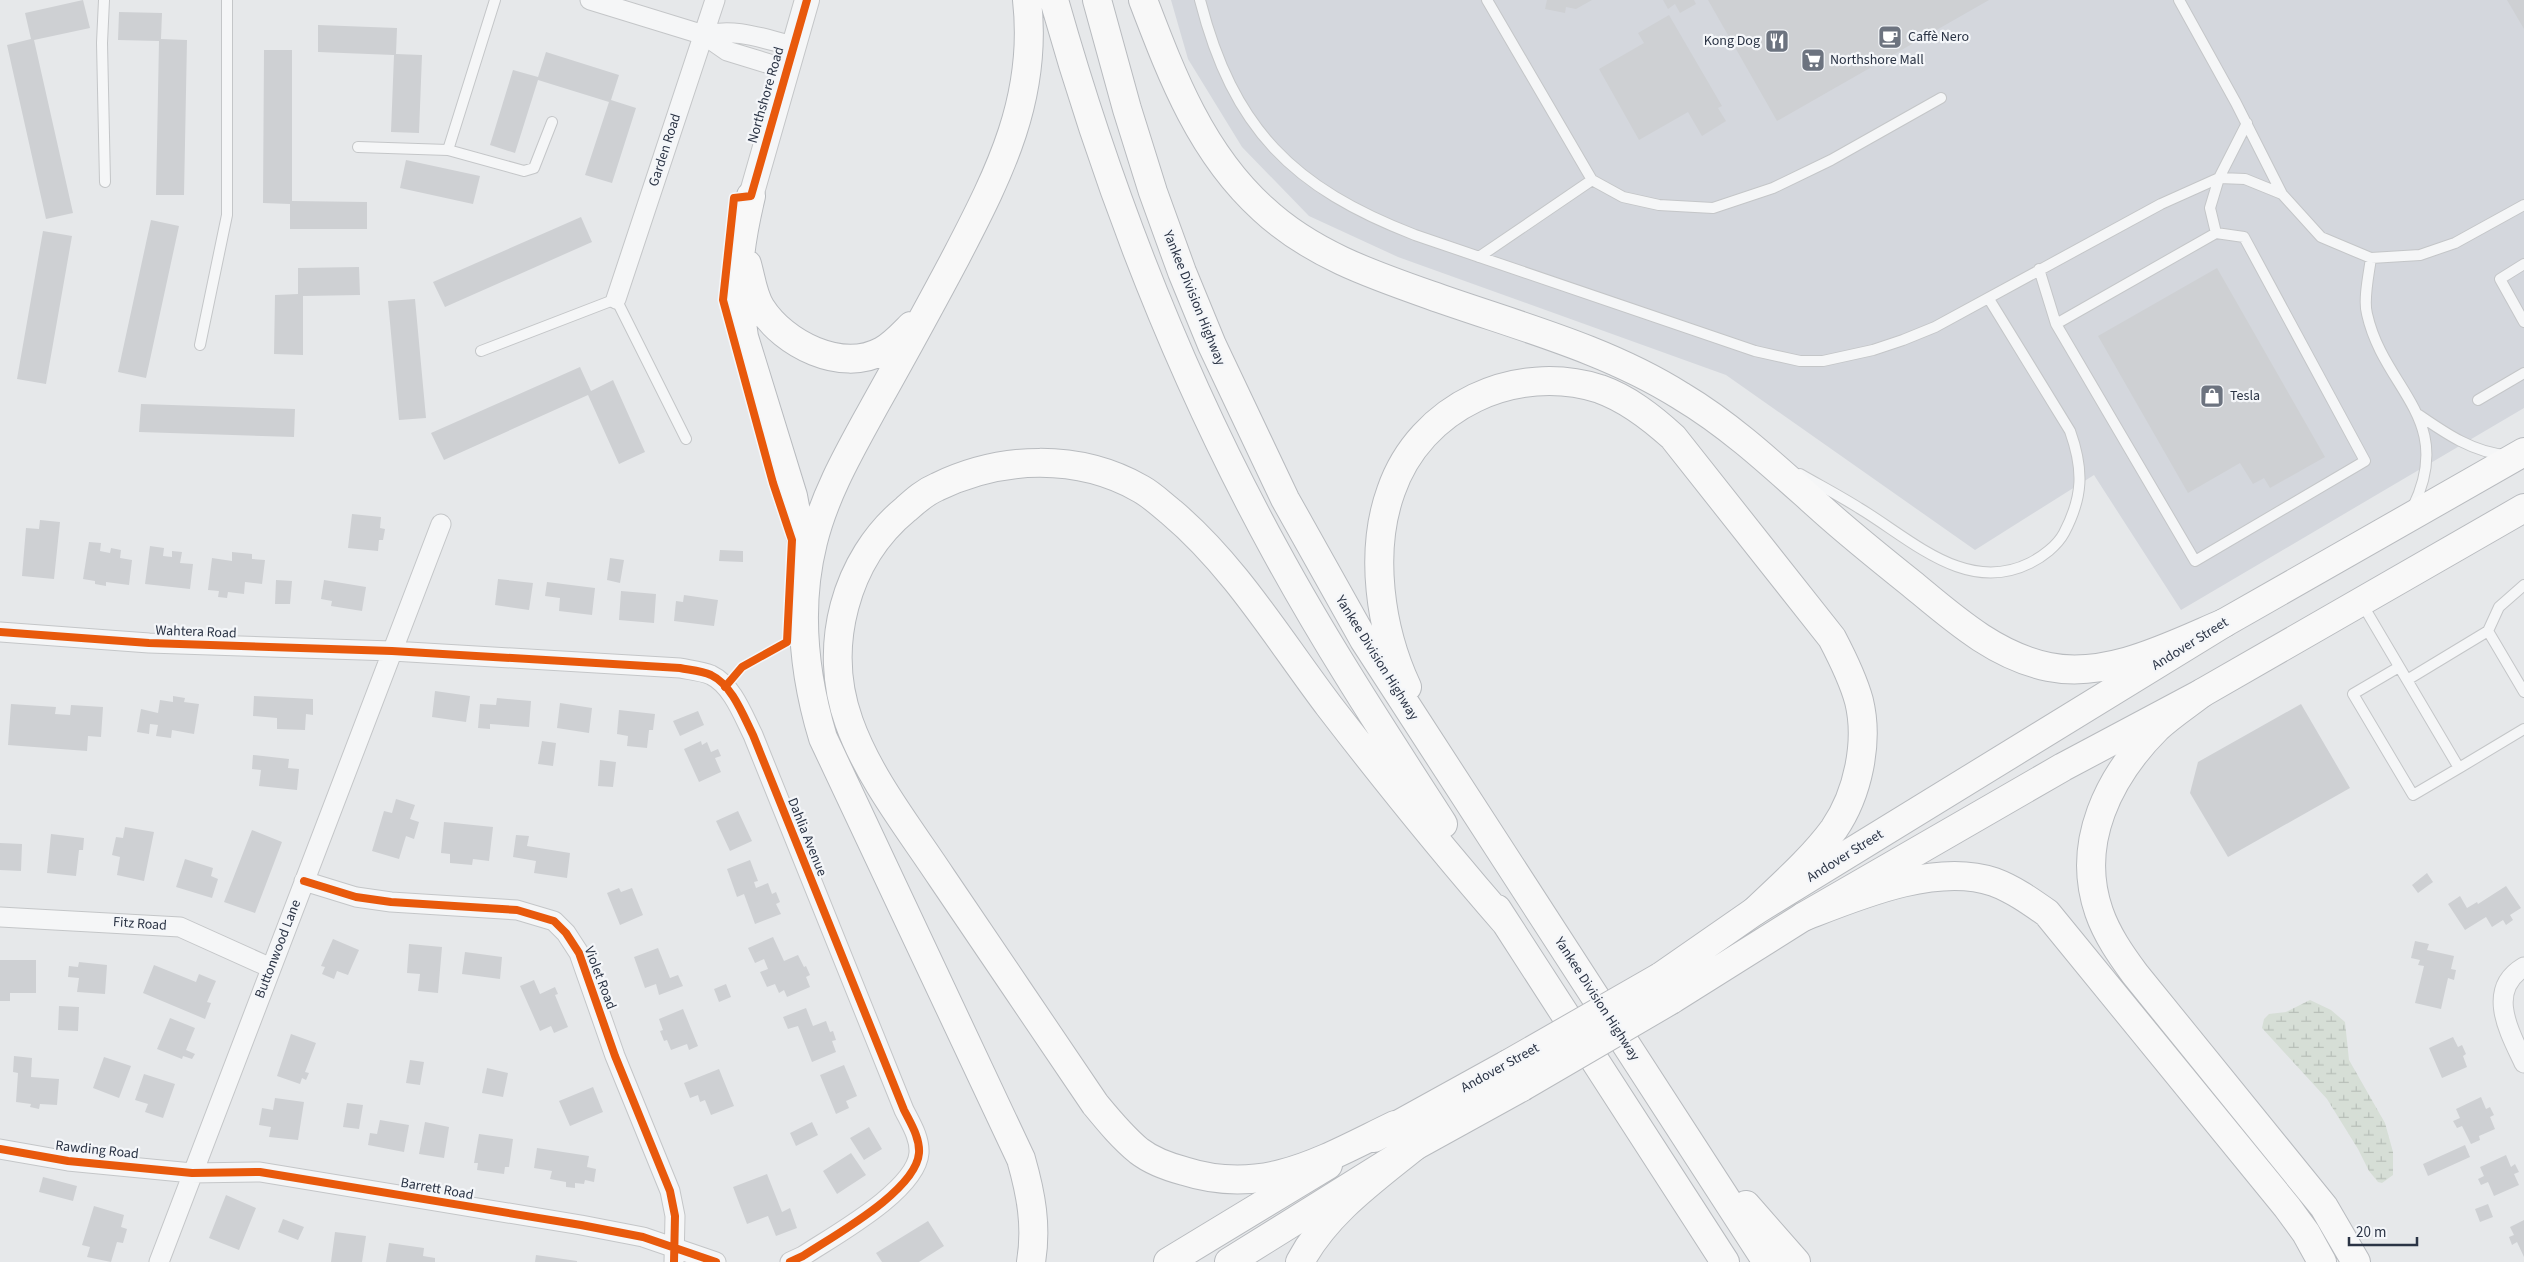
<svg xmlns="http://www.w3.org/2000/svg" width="2524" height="1262" viewBox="0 0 2524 1262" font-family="'Source Sans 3',sans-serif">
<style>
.built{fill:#d4d7dd}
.wetland{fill:url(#wetland-marsh)}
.building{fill:#ced0d3}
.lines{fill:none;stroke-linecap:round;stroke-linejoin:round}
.service-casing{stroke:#c4c6c8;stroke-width:12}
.minor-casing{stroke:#c4c6c8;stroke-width:21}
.tertiary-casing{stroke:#c4c6c8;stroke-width:26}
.trunk-casing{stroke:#b8bbbf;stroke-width:30}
.motorway-casing{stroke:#b8bbbf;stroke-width:30}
.service{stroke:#f5f6f7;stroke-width:10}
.minor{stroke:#f5f6f7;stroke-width:19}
.tertiary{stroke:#f5f6f7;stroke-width:24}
.trunk{stroke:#f8f8f8;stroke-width:28}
.motorway{stroke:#f8f8f8;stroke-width:28}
.trunk-bridge-casing{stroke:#b8bbbf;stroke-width:30;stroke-linecap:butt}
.trunk-bridge{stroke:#f8f8f8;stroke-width:28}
.cycleway-casing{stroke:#f4f6f9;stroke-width:11}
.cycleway{stroke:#e8590c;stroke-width:8}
.labels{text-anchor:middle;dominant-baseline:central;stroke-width:4.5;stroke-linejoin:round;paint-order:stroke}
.poi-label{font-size:14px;fill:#2b3445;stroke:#f4f6f9;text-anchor:start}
.street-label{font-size:14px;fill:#2b3445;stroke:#f4f6f9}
</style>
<defs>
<pattern id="wetland-marsh" width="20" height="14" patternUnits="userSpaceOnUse" patternTransform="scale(1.25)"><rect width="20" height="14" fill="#d6ded6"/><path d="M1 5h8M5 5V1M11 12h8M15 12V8" fill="none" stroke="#b8bfb9"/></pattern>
</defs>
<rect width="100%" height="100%" fill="#e6e8ea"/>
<path class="built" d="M1171,0H2524V408L2181,610L2094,475L1975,550L1726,375L1398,257L1309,216L1242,147L1188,59Z"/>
<path class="wetland" d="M2310,1000L2331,1010L2345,1022L2349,1060L2385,1123L2393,1152V1175L2382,1183L2378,1182L2369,1171L2358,1149L2327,1099L2262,1028L2264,1019L2269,1014L2286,1012Z"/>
<path class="building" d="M83,0L90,28L34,40L73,213L46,219L7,45L31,39L25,13Z
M1547,0H1592L1576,9L1566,7L1565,13L1545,9Z
M1663,0H1694L1696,4L1680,13L1675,4L1668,9Z
M1708,0H1989L1777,121Z
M2507,0H2524V29Z
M119,12L162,13L161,39L187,40L184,195H156L159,41L118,40Z
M1669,15L1722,106L1718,108L1726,121L1702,136L1688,112L1639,140L1599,69L1644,43L1638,33Z
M318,25L397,28L396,54L422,55L419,133L391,132L394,55L318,52Z
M264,50H292V201L367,202V229H290V204L263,203Z
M546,52L619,75L611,100L636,108L612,183L585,175L609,102L538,80L515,153L490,145L513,70L538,77Z
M406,160L480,176L473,204L400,188Z
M581,217L592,242L445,307L433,282Z
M151,220L179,226L146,378L118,372Z
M43,231L72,236L46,384L17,379Z
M359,267L360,295L303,296V355L274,354L275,295L298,294V268Z
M2217,268L2325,457L2270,488L2264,478L2253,484L2240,463L2188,493L2098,336Z
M415,299L426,418L399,420L388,301Z
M580,367L591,391L613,380L645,452L619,464L588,395L444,460L431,433Z
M141,404L295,409L294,437L139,432Z
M352,514L381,517L380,528L385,529L383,540H379L378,551L348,548Z
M40,520L60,522L54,579L22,576L26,528L39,529Z
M89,542L101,543L100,551L110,553L111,548L121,550L120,558L132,560L129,585L106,582V586L95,584V581L83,579Z
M150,546L164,548L163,556L172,557V551L182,552L180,563L193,564L190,589L145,584Z
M720,550L743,551V562L719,561Z
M232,552L252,554V559L265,560L262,584L245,582L244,594L228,592L227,598L218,597L219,591L208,590L212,558L232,561Z
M610,558L624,560L620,583L607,580Z
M498,579L533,583L529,610L495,605Z
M276,580L292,581L290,604H275Z
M324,580L366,587L362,611L331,606L332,601L321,599Z
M547,582L595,588L592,615L559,611L560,598L545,596Z
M621,591L656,594L654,623L619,620Z
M684,595L718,600L714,626L674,621L676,601L683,602Z
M435,691L470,696L466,722L432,717Z
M173,696L185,698L184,702L199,704L194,734L172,730L171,738L156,736L158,725L150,724L149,734L137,732L141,709L158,713L160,700L173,702Z
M254,696L313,699V715L306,714L305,730L277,729V718L253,716Z
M497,698L531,701L529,727L490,724V729L478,728L480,704L496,705Z
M560,703L592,708L589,733L557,728Z
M11,704L56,707L55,714L70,715L71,705L103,707L101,737L88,736L87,751L8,745Z
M2301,704L2350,788L2228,857L2190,793L2198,762Z
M619,710L655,714L653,730H649L647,748L627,746L628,736L617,734Z
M698,711L704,725L680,736L673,721Z
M542,741L556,743L553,766L538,764Z
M701,741L702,745L707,742L711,752L718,749L721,756L715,758L721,772L699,782L684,749Z
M253,755L289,759L288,768L299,769L297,790L259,786L261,770L252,769Z
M600,760L616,762L613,787L598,786Z
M396,799L415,805L410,819L419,822L414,839L406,836L399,859L372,851L384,811L392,813Z
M738,811L752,841L730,851L716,821Z
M444,822L493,827L489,861L473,859L472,865L450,863V854L441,853Z
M125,827L154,832L144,881L117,875L120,857L112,855L116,837L123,838Z
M252,830L282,842L255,913L224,902Z
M51,834L84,838L83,850H79L76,876L47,873Z
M516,835L529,836L527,846L570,853L567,878L534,873L536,861L513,857Z
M0,843L22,844L21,871L0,870Z
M185,859L213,868L211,876L218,879L212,898L176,887Z
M750,860L758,881L754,882L756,888L768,883L772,894L776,892L780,902L776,904L781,914L755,924L744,894L737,897L727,869Z
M2427,873L2433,882L2418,893L2412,885Z
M2506,886L2521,908L2510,915L2513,920L2506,925L2503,920L2492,927L2486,917L2465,930L2448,904L2460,896L2467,908L2477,902L2478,904Z
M619,888L621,892L632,888L643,915L620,925L607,893Z
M773,937L784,961L798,955L804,967L806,966L810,975L806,977L810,987L787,997L784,990L779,993L775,984L767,987L760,972L768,969L764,959L755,963L748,948Z
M333,939L359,950L348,975L337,971L334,979L322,974L325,967L321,966Z
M2415,941L2429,944L2427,950L2454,956L2451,969L2456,970L2454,980L2448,978L2441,1009L2415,1003L2424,966L2418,965L2420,960L2411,958Z
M409,944L442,947L438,993L418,991L420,974L407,973Z
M658,948L670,978L678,975L683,986L659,995L656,984L645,988L634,957Z
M465,952L502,957L500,979L462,974Z
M0,960H36V993H10V1001H0Z
M79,962L107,965L105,994L77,992L79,978L68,977L69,966L78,967Z
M154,965L196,982L199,974L216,981L207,1002L211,1003L205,1019L143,993Z
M534,980L540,994L555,987L558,994L555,995L568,1027L554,1033L551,1026L540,1031L520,986Z
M726,984L731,997L719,1002L714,989Z
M59,1006L79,1007L78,1031L58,1030Z
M806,1008L813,1026L826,1021L830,1032L833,1031L836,1040L832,1041L836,1052L812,1062L798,1026L788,1029L783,1017Z
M683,1009L698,1046L689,1050L687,1044L671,1050L667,1040L664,1041L660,1031L663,1030L659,1019Z
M170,1018L195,1028L186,1050L195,1054L192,1059L183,1056L182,1059L157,1049Z
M291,1034L316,1043L305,1072L309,1073L306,1080L302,1078L300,1084L277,1076Z
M2453,1037L2458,1047L2462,1045L2466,1054L2463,1056L2467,1067L2442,1078L2429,1048Z
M14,1056L32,1058L31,1077L59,1079L57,1105L40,1104L39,1109L30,1107L31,1104L16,1102L18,1073L13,1072Z
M104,1057L131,1066L119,1098L93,1088Z
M410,1060L424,1062L420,1085L406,1083Z
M844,1065L857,1096L846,1101L849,1108L836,1114L820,1075Z
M487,1068L508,1073L503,1097L482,1093Z
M719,1069L734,1106L711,1115L705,1100L700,1102L698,1095L690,1098L684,1083Z
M144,1074L175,1084L163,1118L145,1112L148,1104L135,1100Z
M593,1087L603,1112L570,1126L559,1101Z
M2481,1097L2486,1109L2490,1107L2494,1115L2490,1117L2495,1129L2479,1136L2480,1140L2471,1144L2462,1126L2457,1128L2453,1121L2460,1118L2456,1109Z
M275,1098L304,1102L298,1140L269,1137L271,1127L259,1125L262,1108L273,1110Z
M347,1103L363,1105L359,1129L343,1127Z
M380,1120L409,1125L404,1152L368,1145L370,1133L377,1134Z
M425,1122L449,1127L444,1158L419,1154Z
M812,1122L818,1135L796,1146L790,1133Z
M869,1127L882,1149L864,1160L850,1138Z
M479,1134L513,1139L509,1167H505L504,1174L477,1170L478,1163H474Z
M2465,1145L2470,1157L2428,1176L2423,1164Z
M537,1148L589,1156L587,1167L596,1169L594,1182L585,1180L584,1184L575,1183V1188L566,1187V1182L550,1179L552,1171L534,1168Z
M851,1153L866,1175L837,1194L823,1171Z
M2506,1155L2511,1167L2515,1164L2519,1172L2514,1174L2519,1185L2494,1196L2488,1182L2481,1185L2478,1179L2484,1176L2480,1167Z
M767,1174L782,1212L790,1208L797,1228L776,1236L768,1216L747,1224L733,1187Z
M43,1177L77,1186L73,1201L39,1192Z
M226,1195L256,1208L239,1250L209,1238Z
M2488,1204L2493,1217L2480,1222L2475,1209Z
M94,1206L124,1215L121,1227L127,1229L123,1243L117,1242L111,1262L87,1257L90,1247L82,1245Z
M283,1219L304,1227L298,1240L278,1232Z
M2524,1220V1257L2517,1242L2512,1245L2509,1237L2514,1235L2510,1227Z
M928,1221L944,1246L919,1262H882L876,1253Z
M335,1232L366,1236L362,1262H331Z
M389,1243L424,1248L423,1256L435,1258V1262H386Z
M536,1255L577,1261V1262H535Z"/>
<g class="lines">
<g class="service-casing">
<path id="service" d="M104,0L102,43L105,182
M1200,0C1233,129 1293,188 1415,235L1755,351L1800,361H1823L1873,350L1903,340L1935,327L2161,204L2219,178L2245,179L2282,194L2321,237L2371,258L2420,255L2455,243L2524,205
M2179,0L2236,103L2282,194
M358,147L448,150L524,171L534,168L552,122
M448,150L495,0
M1592,180L1623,197L1659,205L1713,208L1773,188L1831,160L1941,98
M2216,233L2244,237L2365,461L2195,561L2056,324L2216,233L2210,208L2219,178L2247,123
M1479,257L1592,180L1487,0
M2371,258C2369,273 2363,300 2367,314C2384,390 2456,418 2413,507
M2524,264L2500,279L2524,322
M2039,269L2056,324
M200,345L227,215V0
M481,351L616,299L686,439
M2478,400L2524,373
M2419,415C2445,433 2474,453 2507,455
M1800,474C1819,485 1840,496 1859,508C1911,539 1966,595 2030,563C2042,557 2057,546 2064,533C2083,497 2084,470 2070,431L1989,299
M2361,602L2459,768L2524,729
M2488,631L2499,607L2524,585
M2399,667L2353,694L2413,795L2459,768
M2407,680L2488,631L2524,692"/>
</g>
<g class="minor-casing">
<path id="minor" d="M590,0L704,35L727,51L786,69
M704,35C738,28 760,38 793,46
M616,299L715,0
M0,632L149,643L392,651L680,668C690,670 702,671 711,675C732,685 743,715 753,735L904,1110C911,1124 920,1138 919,1153C916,1191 833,1236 803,1256L790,1262
M304,881L356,897L391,902L517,910L554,921L566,933L579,953L615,1056L670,1191L675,1216L674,1262
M0,917L180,927L271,968
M2524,967C2485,990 2510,1033 2524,1063
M0,1149L68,1161L192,1173L260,1172L581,1225L643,1237L716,1262
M159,1262L441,524"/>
</g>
<g class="tertiary-casing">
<path id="tertiary" d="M751,196L807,0"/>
</g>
<g class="trunk-casing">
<path id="trunk" d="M1660,977L1755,911L2224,623L2524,452
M1671,1000L1803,917L2063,767L2202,693L2524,508
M1374,1138L1508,1064
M1168,1262L1328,1165
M1229,1262L1415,1146L1522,1087"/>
</g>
<g class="motorway-casing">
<path id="motorway" d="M1027,0C1038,97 1000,172 957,255C930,306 903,355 875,405C851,449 825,493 813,542C797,606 804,675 823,738L1021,1159C1031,1194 1037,1226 1031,1262
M1054,0C1108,191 1179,375 1275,550C1326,644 1385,734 1443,824
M1097,0L1127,109L1153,192L1182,272L1212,345L1285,499L1364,640L1767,1262
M1143,0C1172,76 1201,153 1263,209C1310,253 1370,274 1430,295C1514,325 1605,348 1681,396C1733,427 1778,470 1823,510C1852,536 1882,560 1912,584C1953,618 1995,656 2049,667C2108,679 2172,645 2224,623
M751,196C738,251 735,281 744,337L793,496L805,559
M747,264C751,278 753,296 761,308C784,344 841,373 882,351C893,345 903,334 911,326
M1407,687C1380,629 1369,552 1391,491C1420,406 1516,362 1600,389C1628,399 1651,417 1673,437L1832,638C1843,659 1853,679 1859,701C1869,742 1858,794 1834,829C1812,859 1782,885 1755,911
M2202,693C2188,704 2171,715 2157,728C2109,776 2075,843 2099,912C2107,935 2121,955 2135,974L2324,1207L2356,1262
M1497,909L1725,1262
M1803,917C1857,896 1936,862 1994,882C2013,889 2030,901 2047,913L2287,1207L2306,1233L2322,1262
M1395,1125C1324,1159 1265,1197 1184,1171C1169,1167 1152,1161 1139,1151C1122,1137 1109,1121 1095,1104C1044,1029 993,953 942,878C909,828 869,778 849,722C822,647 845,559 906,509C916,500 925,492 937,487C1001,456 1078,453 1141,489C1152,495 1162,505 1171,512C1235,566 1279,640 1329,706C1386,780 1445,853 1506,923
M1746,1205L1796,1262
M1300,1262C1326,1213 1373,1180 1415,1146"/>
</g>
<use href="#service" class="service"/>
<use href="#minor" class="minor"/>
<use href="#tertiary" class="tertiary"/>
<use href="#trunk" class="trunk"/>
<use href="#motorway" class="motorway"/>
<g class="trunk-bridge-casing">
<path id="trunk-bridge" d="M1508,1064L1660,977
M1522,1087L1671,1000"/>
</g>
<use href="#trunk-bridge" class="trunk-bridge"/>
<g class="cycleway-casing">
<path id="cycleway" d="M0,632L149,643L392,651L680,668C690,670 702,671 711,675C732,685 743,715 753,735L904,1110C911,1124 920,1138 919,1153C916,1191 833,1236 803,1256L790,1262
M725,687L742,667L787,642L792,540L773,483L723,300L734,198L751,196L807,0
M304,881L356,897L391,902L517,910L554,921L566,933L579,953L615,1056L670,1191L675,1216L674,1262
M0,1149L68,1161L192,1173L260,1172L581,1225L643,1237L716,1262"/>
</g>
<use href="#cycleway" class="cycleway"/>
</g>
<defs>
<g id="cafe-square" transform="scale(1.25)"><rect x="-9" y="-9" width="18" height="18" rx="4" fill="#6c737f" stroke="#f4f6f9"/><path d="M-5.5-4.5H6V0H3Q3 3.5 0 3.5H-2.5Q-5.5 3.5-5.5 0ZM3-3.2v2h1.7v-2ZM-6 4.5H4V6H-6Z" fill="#fff"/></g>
<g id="restaurant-square" transform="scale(1.25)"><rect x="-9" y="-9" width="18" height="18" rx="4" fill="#6c737f" stroke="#f4f6f9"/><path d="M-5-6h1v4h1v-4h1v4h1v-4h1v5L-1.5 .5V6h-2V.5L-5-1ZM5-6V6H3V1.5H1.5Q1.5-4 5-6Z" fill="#fff"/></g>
<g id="supermarket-square" transform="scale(1.25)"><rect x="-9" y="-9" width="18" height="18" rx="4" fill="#6c737f" stroke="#f4f6f9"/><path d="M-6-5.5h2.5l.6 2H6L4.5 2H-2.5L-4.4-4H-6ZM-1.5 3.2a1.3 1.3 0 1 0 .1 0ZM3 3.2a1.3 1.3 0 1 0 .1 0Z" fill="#fff"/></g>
<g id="shop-square" transform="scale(1.25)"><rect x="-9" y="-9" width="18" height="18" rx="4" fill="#6c737f" stroke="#f4f6f9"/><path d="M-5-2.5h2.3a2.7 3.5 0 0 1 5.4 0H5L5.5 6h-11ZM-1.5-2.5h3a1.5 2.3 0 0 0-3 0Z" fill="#fff"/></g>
</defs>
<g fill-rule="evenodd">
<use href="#cafe-square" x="1890" y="37"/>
<use href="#restaurant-square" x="1777" y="41"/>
<use href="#supermarket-square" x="1813" y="60"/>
<use href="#shop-square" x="2212" y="396"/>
</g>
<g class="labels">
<g class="poi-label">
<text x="1908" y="37">Caffè Nero</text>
<text x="1760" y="41" text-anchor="end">Kong Dog</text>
<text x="1830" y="60">Northshore Mall</text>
<text x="2230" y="396">Tesla</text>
</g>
<g class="street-label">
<text transform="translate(766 95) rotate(-74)">Northshore Road</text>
<text transform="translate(665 150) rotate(-72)">Garden Road</text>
<text transform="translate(1194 298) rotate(68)">Yankee Division Highway</text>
<text transform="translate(196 632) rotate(2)">Wahtera Road</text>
<text transform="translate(2190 644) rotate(-32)">Andover Street</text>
<text transform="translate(1377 658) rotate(58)">Yankee Division Highway</text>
<text transform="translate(807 837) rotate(68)">Dahlia Avenue</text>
<text transform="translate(1845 856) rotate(-32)">Andover Street</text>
<text transform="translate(140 924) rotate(4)">Fitz Road</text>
<text transform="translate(278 949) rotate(-69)">Buttonwood Lane</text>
<text transform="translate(600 978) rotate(69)">Violet Road</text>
<text transform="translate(1597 999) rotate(57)">Yankee Division Highway</text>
<text transform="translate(1500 1068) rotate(-29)">Andover Street</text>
<text transform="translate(97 1150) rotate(6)">Rawding Road</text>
<text transform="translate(437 1189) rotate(10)">Barrett Road</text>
</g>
</g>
<path d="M2349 1237v8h68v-8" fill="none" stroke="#2b3445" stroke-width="2.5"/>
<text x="2356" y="1237" font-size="15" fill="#2b3445" stroke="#f4f6f9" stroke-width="4" paint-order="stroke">20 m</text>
</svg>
